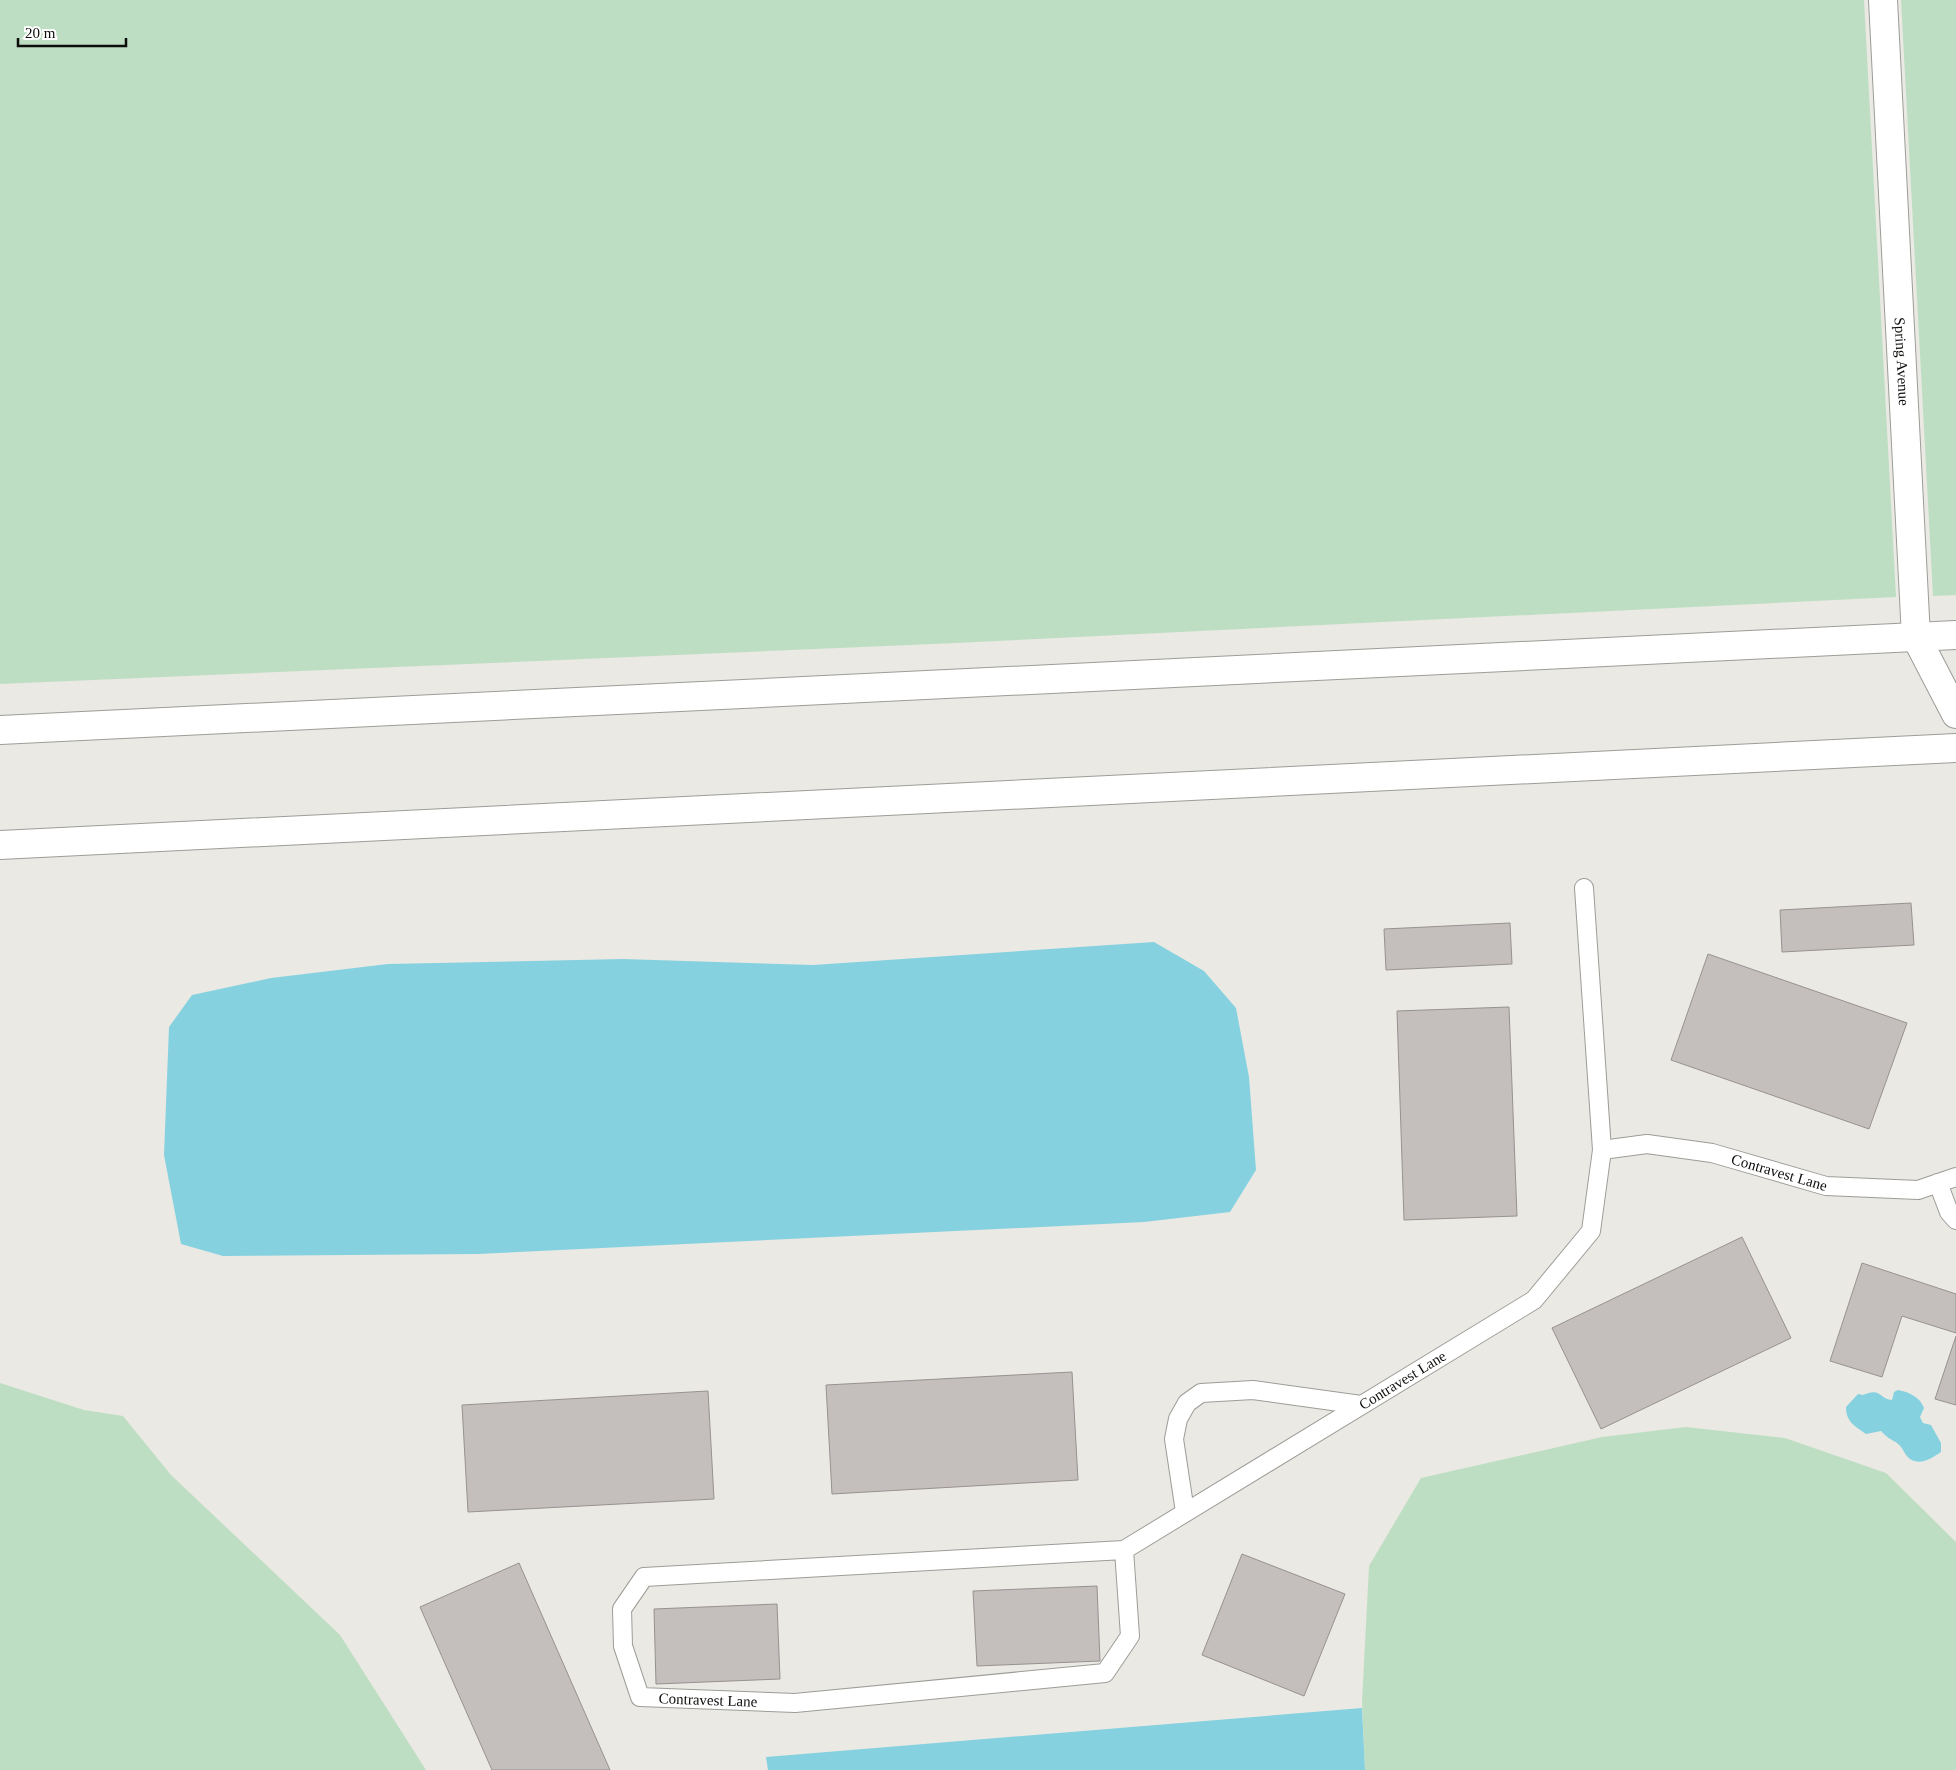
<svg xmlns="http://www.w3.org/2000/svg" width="1956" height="1770" viewBox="0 0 1956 1770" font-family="'Times New Roman',serif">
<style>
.green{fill:#bedec3}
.water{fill:#86d1e0}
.building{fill:#c4bebd;stroke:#989191}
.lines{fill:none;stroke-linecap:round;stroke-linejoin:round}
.service-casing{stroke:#9d9c97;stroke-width:20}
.minor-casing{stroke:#9d9c97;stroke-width:30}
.primary-casing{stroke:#9d9c97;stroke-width:30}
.service{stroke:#fff;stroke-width:18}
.minor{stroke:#fff;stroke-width:28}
.primary{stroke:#fff;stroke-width:28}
.labels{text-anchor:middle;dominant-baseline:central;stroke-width:4.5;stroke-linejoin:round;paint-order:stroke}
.street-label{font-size:15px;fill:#0d0d0b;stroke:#fff}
</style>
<rect width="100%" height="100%" fill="#eae9e3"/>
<path class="green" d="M0,0H1864L1896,597L934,644L0,684Z
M1901,0H1956V595L1933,596Z
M0,1383L84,1410L123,1416L171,1475L340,1635L426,1770H0Z
M1686,1427L1785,1438L1886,1473L1956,1542V1770H1365L1362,1702L1369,1566L1421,1478L1602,1437Z"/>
<path class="water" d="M1154,942L1204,971L1236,1008L1249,1077L1256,1170L1230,1212L1144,1222L478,1254L223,1256L181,1244L164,1155L169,1027L192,995L271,978L388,964L623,959L813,965Z
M1898,1390C1909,1392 1920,1397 1924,1408L1920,1417L1923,1423L1931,1425L1941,1443V1452C1932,1458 1921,1466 1910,1459C1905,1456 1903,1447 1897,1443C1891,1439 1887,1438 1881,1431L1866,1434C1855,1426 1846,1422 1846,1407L1858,1394L1863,1395C1881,1387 1879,1399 1892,1400L1894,1392Z
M1362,1708L1365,1770H768L766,1757Z"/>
<path class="building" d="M1911,903L1914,945L1782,952L1780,910Z
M1510,923L1512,964L1386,970L1384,929Z
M1708,954L1907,1023L1869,1129L1671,1060Z
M1509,1007L1517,1216L1404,1220L1397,1011Z
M1742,1237L1791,1338L1601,1429L1552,1328Z
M1862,1263L1956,1294V1333L1902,1316L1882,1377L1830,1361Z
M1956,1336V1405L1935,1399Z
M1072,1372L1078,1480L832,1494L826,1385Z
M708,1391L714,1499L468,1512L462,1405Z
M1242,1554L1345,1594L1304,1696L1202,1655Z
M519,1563L610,1770H492L420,1607Z
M1097,1586L1100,1661L977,1666L973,1591Z
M777,1604L780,1679L656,1684L654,1609Z"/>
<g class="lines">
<g class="service-casing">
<g id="service">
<path id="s1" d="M1602,1150L1647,1144L1712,1153L1826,1186L1918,1190L1956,1177"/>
<path d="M1938,1183L1949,1212L1956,1220"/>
<path d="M1185,1512L1174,1439L1178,1419L1187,1403L1201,1393L1253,1390L1361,1405"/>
<path id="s2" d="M1124,1550L1130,1636L1105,1673L795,1703L640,1697L623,1646L622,1609L644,1577L1124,1550L1534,1300L1591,1231L1602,1150L1584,888"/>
</g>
</g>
<g class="minor-casing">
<g id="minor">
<path id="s3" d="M1883,0L1916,637L1956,714"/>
</g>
</g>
<g class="primary-casing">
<path id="primary" d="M0,730L1956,635
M0,845L1956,748"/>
</g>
<use href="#service" class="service"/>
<use href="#minor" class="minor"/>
<use href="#primary" class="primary"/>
</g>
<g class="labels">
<g class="street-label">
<text stroke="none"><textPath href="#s3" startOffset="362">Spring Avenue</textPath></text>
<text stroke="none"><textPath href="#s1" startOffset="181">Contravest Lane</textPath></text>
<text stroke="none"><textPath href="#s2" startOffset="1534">Contravest Lane</textPath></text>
<text transform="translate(708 1700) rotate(2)">Contravest Lane</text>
</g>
</g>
<path d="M18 38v8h108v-8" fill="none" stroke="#0d0d0b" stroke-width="2.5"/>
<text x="25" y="38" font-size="15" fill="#0d0d0b" stroke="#ffffff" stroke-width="4" paint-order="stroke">20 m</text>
</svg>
